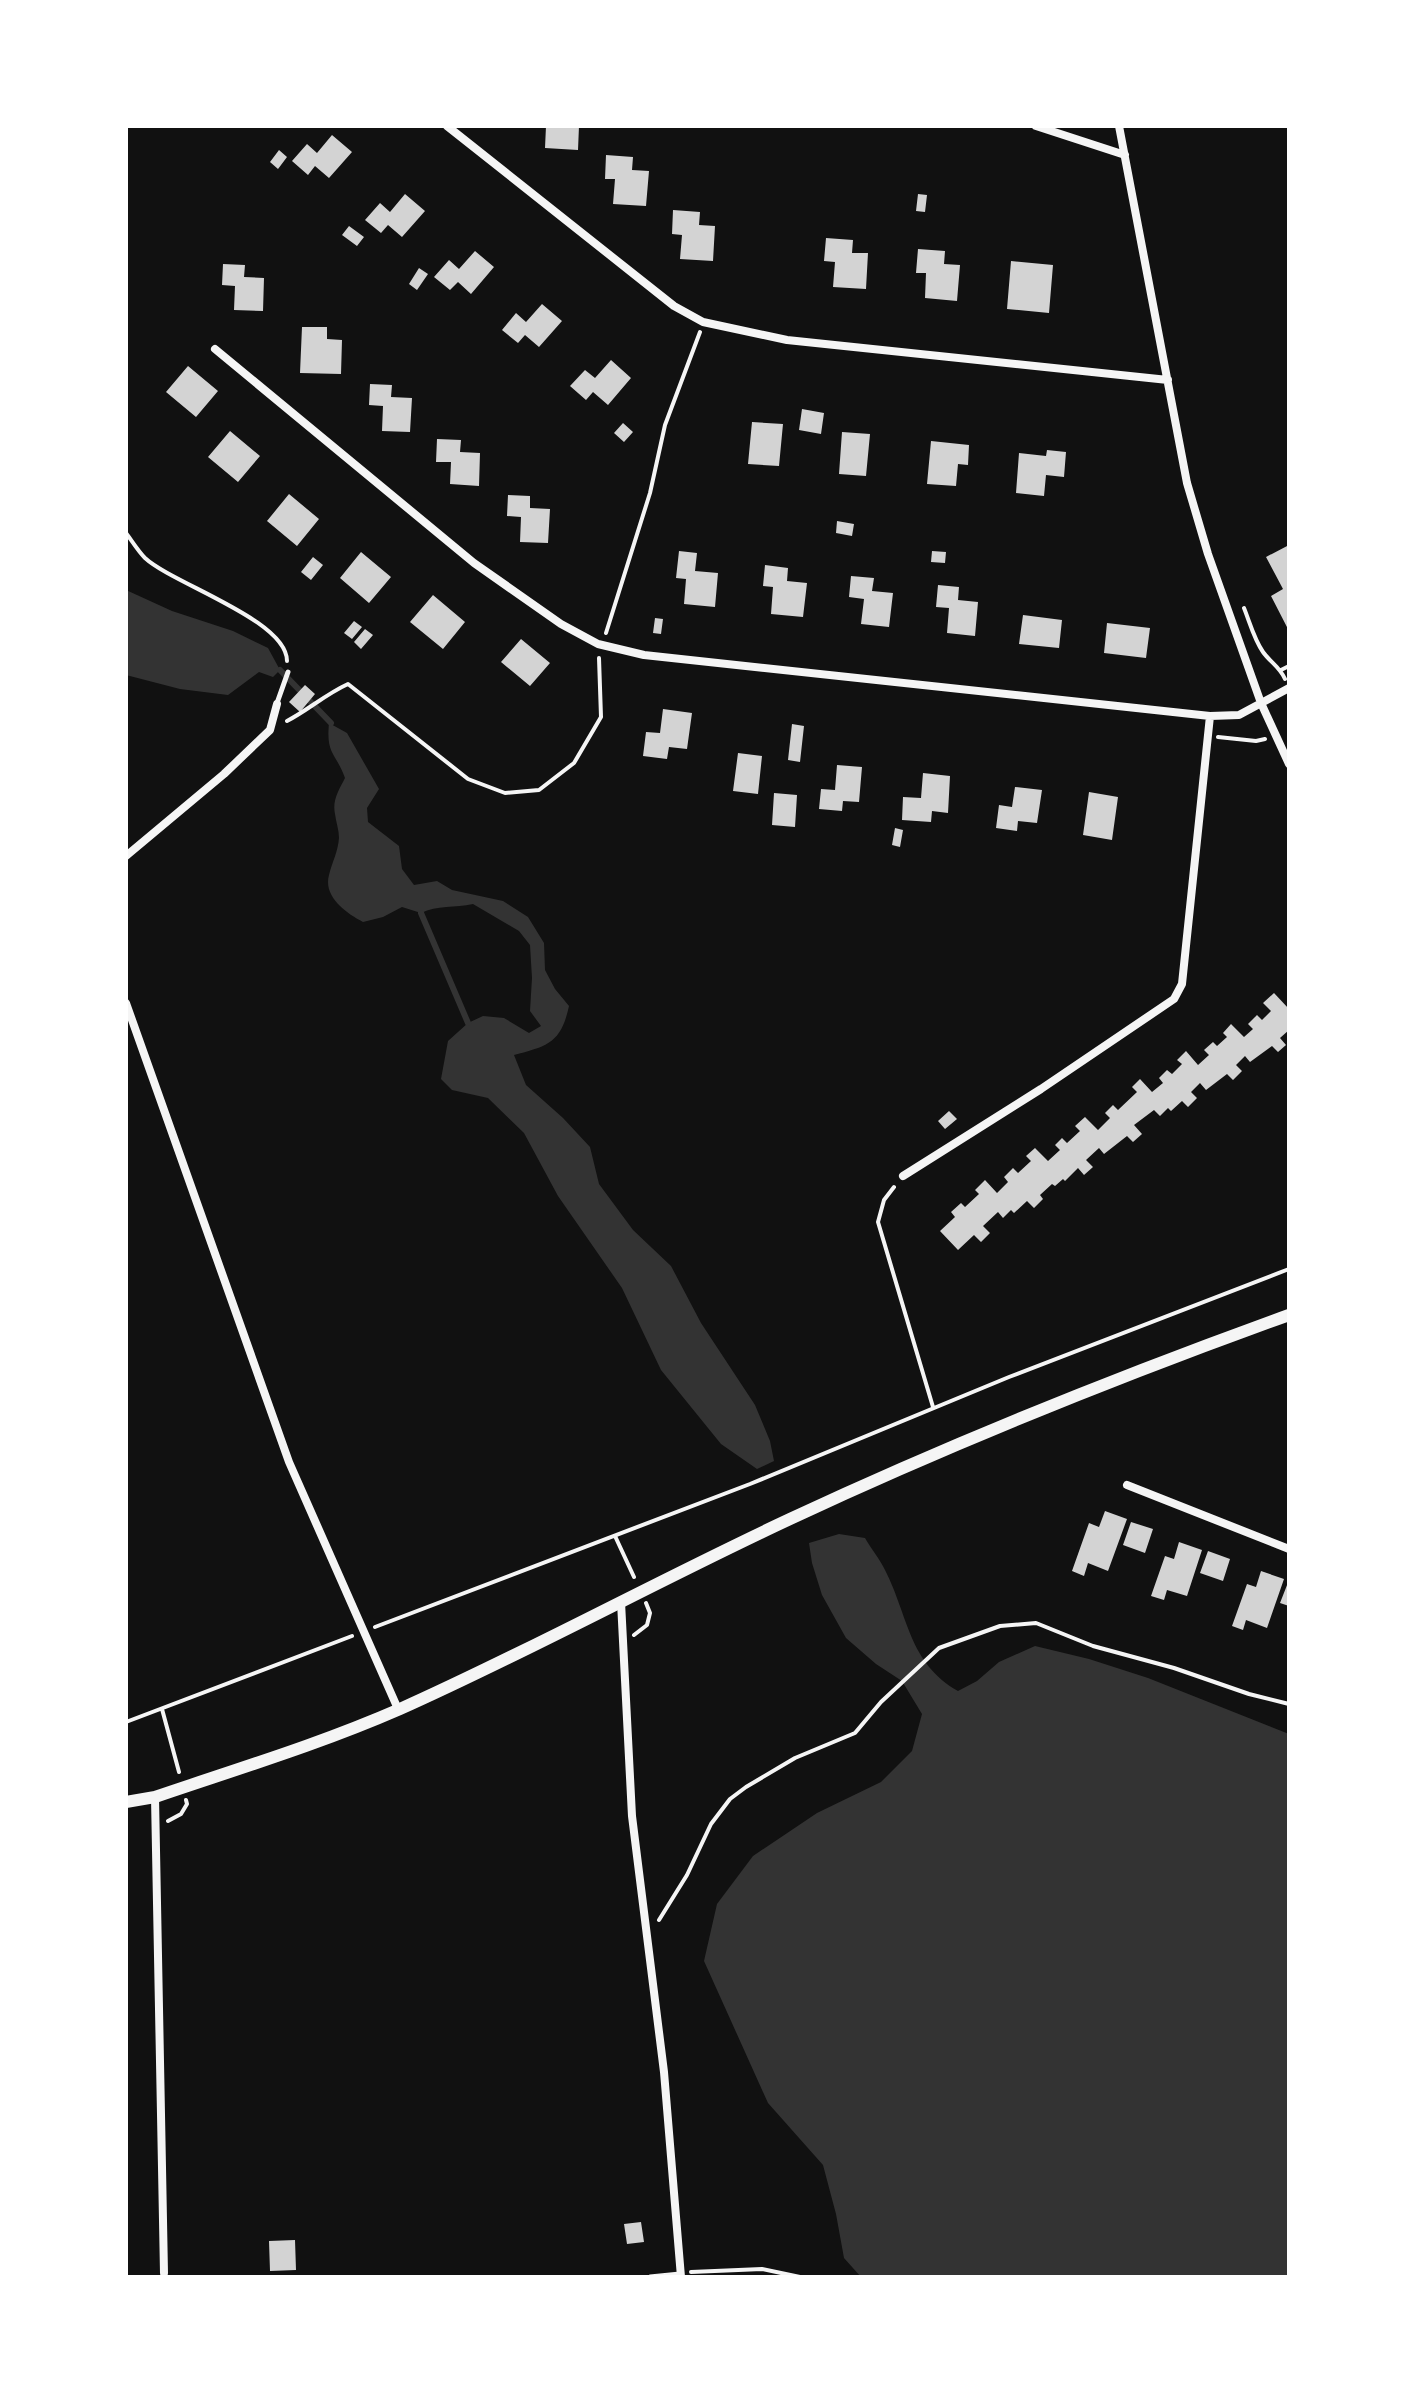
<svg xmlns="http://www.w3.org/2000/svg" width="1415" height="2403" viewBox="0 0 1415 2403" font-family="'DejaVu Sans',sans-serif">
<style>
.water{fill:#333}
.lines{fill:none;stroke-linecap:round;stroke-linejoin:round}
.stream{stroke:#333;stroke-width:6}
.building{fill:#d3d3d3}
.path{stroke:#f5f5f5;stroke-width:4}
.service{stroke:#f5f5f5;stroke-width:5}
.minor{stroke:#f5f5f5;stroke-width:8}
.tertiary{stroke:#f5f5f5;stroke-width:12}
</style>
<rect width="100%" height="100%" fill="#111"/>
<path class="water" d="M126,590L172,611L233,631L268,648L280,670L273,677L259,672L228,695L180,689L126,675Z
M329,723L347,733L379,789L367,808L368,822L399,846L402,869L414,885L437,881L452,890L503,901L528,917L544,943L545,970L555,989L569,1006C561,1043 548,1046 514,1055L526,1085L563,1118L590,1147L599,1184L633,1230L671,1266L701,1323L755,1405L770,1441L774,1461L757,1469L721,1444L661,1370L622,1288L558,1196L524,1133L488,1098L452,1090L441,1079L448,1041L468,1023L483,1016L504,1018L529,1033L541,1026L530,1011L532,978L530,945L519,931L473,904C455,908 437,905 421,913L402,907L383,917L363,922C346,913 323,897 329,875C332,862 338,852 339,838C339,830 336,822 335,814C332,800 339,790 345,778C335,751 326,755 329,723Z
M839,1534L865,1538C871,1549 880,1559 885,1570C909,1617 908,1662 958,1691L977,1681L999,1662L1035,1646L1089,1659L1148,1678L1289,1734V2277H861L844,2258L836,2214L823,2165L768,2103L704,1961L717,1904L753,1856L817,1813L881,1782L912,1751L922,1714L902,1681L876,1664L846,1638L822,1595L812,1563L809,1543Z"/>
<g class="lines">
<path class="stream" d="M280,670L331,723
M421,913L468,1023"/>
</g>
<path class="building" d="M546,126H579L578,150L545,148Z
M332,135L352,152L329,178L315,166L308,175L292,161L307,144L317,153Z
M279,150L287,157L278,169L270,162Z
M606,155L633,157L632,170L649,171L646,206L613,204L615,179H605Z
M405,194L425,211L402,237L388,225L381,233L365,220L380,203L390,212Z
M918,194L927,195L925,212L916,211Z
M673,210L700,212L699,225L715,226L713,261L680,259L682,235L672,234Z
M349,226L364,237L357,246L342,235Z
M826,238L853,240L852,253H868L866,289L833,287L835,262L824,261Z
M918,249L945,251L944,264L960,265L957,301L925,298L926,273H916Z
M475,251L494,267L471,294L458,282L450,290L434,277L449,260L459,269Z
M1011,261L1053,265L1049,313L1007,309Z
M223,264L245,265L244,277L264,278L263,311L234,310L235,286L222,285Z
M419,268L428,274L417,290L409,284Z
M542,304L562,321L539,347L525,335L518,343L502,330L516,313L526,322Z
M302,327H327V339L342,340L341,374L300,373Z
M611,360L631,378L608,405L593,392L586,400L570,386L585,370L595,378Z
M188,366L218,391L196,417L166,392Z
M370,384L392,385L391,397L412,398L410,432L382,431L383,406L369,405Z
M802,409L824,413L821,434L799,430Z
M752,422L783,424L779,466L748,464Z
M623,423L633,432L624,442L614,433Z
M230,431L260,456L238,482L208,457Z
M842,432L870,434L866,476L839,474Z
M437,439L461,440L460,452L480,453L479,486L450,484L451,462H436Z
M931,441L969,445L968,465L958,464L956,486L927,484Z
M1047,450L1066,452L1064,477L1046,475L1044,496L1016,493L1019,453L1046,456Z
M289,494L319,519L297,546L267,521Z
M508,495L530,496V508L550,509L548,543L520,542L521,517L507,516Z
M837,521L854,524L852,536L836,533Z
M1289,545V631L1271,596L1283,589L1266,557Z
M679,551L697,553L695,571L718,573L715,607L684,604L686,579L676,578Z
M932,551L946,552L945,563L931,562Z
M361,552L391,577L369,603L340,578Z
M313,557L323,565L311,580L301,572Z
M765,565L788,568L787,581L807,583L803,617L771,614L773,587L763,586Z
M851,576L874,578L872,591L893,593L889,627L861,624L864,599L849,597Z
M938,585L959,587L958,600L978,602L975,636L947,633L949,608L936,607Z
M433,595L465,622L443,649L410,622Z
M1023,615L1062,620L1059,648L1019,644Z
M655,618L663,619L661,634L653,633Z
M354,621L362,627L352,639L344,633Z
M1107,623L1150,628L1146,658L1104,653Z
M365,629L373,635L361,649L354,642Z
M521,639L550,663L530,686L501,662Z
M305,685L315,694L300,712L289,702Z
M663,709L692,713L687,749L669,747L667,759L643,756L646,732L660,733Z
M792,724L804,726L800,762L788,760Z
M738,753L762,756L758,794L733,791Z
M837,765L862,767L859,802L843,801L842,811L819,809L821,789L835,790Z
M923,773L950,776L948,813L932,811L931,822L902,820L903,797L921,798Z
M1015,787L1042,790L1037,823L1018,821L1017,831L996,828L999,805L1012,807Z
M1089,792L1118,797L1112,840L1083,835Z
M774,793L797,795L795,827L772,825Z
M895,828L903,830L900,847L892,845Z
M1274,993L1289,1009V1030L1280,1038L1286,1045L1278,1052L1272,1046L1250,1062L1245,1056L1236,1065L1242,1071L1233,1080L1227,1074L1206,1090L1200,1083L1191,1092L1197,1098L1188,1107L1182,1101L1171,1111L1168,1108L1160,1116L1154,1110L1134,1125L1142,1134L1133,1142L1127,1136L1104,1154L1099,1148L1086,1160L1093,1167L1084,1175L1078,1168L1065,1181L1063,1179L1055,1186L1052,1184L1040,1195L1043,1199L1034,1208L1027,1201L1014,1213L1011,1210L1003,1218L998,1212L983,1226L990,1233L981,1242L974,1235L958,1250L940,1231L955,1217L951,1212L961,1203L965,1207L979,1194L975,1190L985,1180L997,1193L1008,1182L1004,1177L1013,1168L1018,1173L1031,1161L1026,1156L1035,1148L1048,1161L1060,1150L1055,1145L1062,1138L1067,1143L1080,1131L1075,1126L1085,1117L1098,1130L1110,1118L1105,1113L1113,1105L1118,1110L1137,1092L1132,1087L1140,1079L1152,1092L1163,1083L1159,1078L1167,1070L1172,1074L1182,1064L1177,1060L1186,1051L1198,1065L1209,1055L1204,1050L1213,1042L1217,1046L1227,1037L1223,1033L1231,1024L1244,1037L1253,1029L1248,1024L1257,1015L1262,1020L1271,1011L1263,1003Z
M949,1111L957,1119L945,1129L938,1121Z
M1105,1511L1127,1519L1108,1571L1088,1563L1084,1576L1072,1571L1089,1523L1099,1527Z
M1131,1522L1153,1529L1145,1553L1123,1545Z
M1179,1542L1202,1550L1187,1596L1167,1590L1164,1600L1151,1596L1165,1556L1174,1559Z
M1208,1551L1230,1559L1223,1581L1200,1573Z
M1261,1571L1284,1579L1267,1628L1246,1620L1243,1630L1232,1626L1247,1584L1256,1587Z
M1289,1580V1606L1280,1603Z
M641,2222L644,2242L627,2244L624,2224Z
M295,2240L296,2270L270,2271L269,2241Z"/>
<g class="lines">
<path class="path" d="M126,533C132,541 138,551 145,558C173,584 287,620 287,661
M1244,608C1250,623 1254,639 1263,652C1270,662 1280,667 1285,679
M606,633L650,493L665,425L700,332
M1281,670L1289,666
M287,721C308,710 326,694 348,684L468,779L505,793L539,790L574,763L601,717L599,658
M1218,737L1256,741L1265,739
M894,1187L884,1200L878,1222L933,1407
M615,1536L634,1577
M375,1627L750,1484L1009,1377L1289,1269
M634,1635L647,1625L650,1613L646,1603
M162,1709L179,1772
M126,1722L352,1636
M168,1821L181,1814L187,1804L186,1800
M659,1920L687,1875L711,1824L730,1799L746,1787L795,1758L855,1733L881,1702L939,1648L1000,1626L1036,1623L1093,1646L1174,1668L1249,1694L1289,1704
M691,2272L762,2269L800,2277"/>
<path class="service" d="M277,703L288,672
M650,2277L680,2274"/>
<path class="minor" d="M447,126L674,306L703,322L787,340L1168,380
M1036,126L1125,155
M1119,126L1187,483L1208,554L1261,703L1289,764
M215,349L474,563L561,624L598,644L644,655L1210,716L1239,715L1289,688
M126,856L224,774L270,730L277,704
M126,1003L289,1462L398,1709
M903,1176L1041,1089L1174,999L1182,984L1210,716
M1127,1485L1289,1549
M621,1602L632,1816L664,2072L681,2277
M155,1797L164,2273"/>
<path class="tertiary" d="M126,1802L155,1797C237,1769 320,1744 400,1709C532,1650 659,1580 790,1519C953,1443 1120,1376 1289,1315"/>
</g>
<rect width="1415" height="2403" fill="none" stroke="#ffffff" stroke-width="256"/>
</svg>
